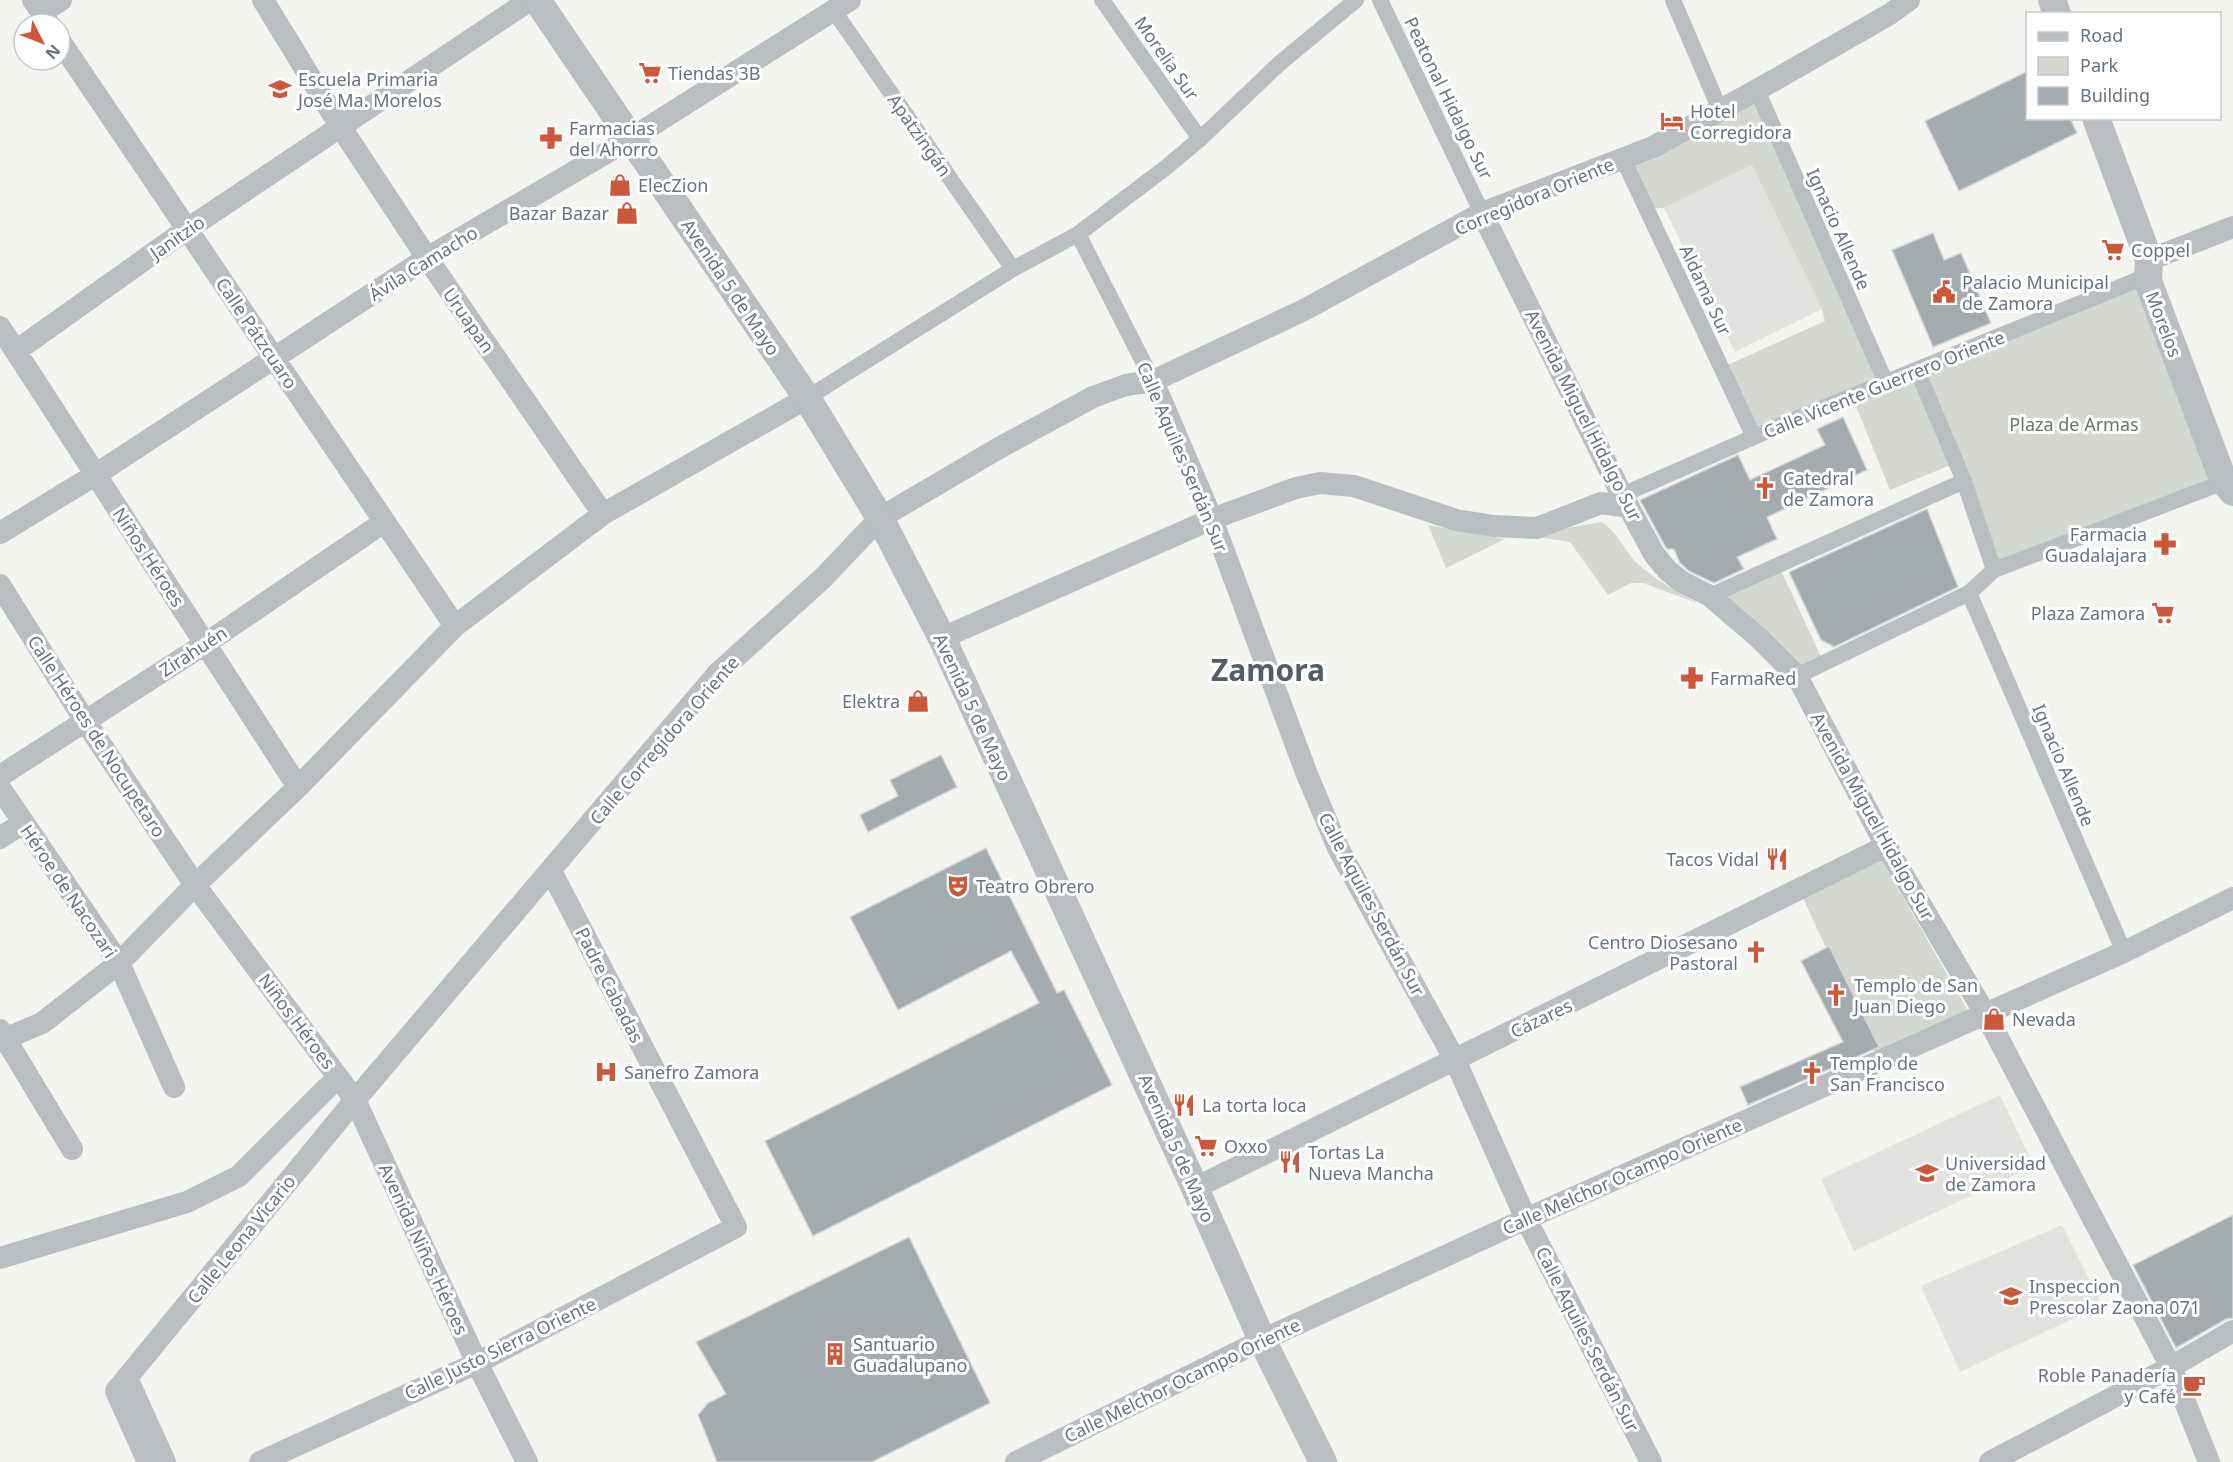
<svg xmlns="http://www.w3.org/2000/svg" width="2233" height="1462" viewBox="0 0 2233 1462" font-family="'Noto Sans',sans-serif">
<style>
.built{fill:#e2e3e1}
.green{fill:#d4d8d1}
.building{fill:#a4abaf;stroke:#d5d5d4;stroke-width:1.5}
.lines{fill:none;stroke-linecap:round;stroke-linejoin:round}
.pedestrian{stroke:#babec0;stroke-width:16}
.minor{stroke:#babec0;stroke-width:22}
.tertiary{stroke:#babec0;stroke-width:28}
.labels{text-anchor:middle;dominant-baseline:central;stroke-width:6;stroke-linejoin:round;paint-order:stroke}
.street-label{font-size:18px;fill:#67747e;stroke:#fff}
.poi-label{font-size:18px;fill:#67747e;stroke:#fff;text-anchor:start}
.park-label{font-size:18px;fill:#697665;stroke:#fff}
.town-label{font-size:30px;font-weight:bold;fill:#545d64;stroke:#fff}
</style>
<rect width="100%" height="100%" fill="#f4f4f1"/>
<path class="built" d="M1752,165L1822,309L1735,352L1664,208Z
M2000,1095L2034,1166L1854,1251L1821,1179Z
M2062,1225L2102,1305L1960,1372L1921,1286Z"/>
<path class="green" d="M1761,98L1883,377L1751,431L1721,368L1825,321L1822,309L1752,165L1664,208H1647L1623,159Z
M2148,281L2224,482L1994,570L1953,464L1890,490L1854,401L1917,370Z
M1602,522C1617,532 1623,548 1635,561C1653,579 1675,590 1697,603L1643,583H1631L1608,595L1570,542L1526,535Z
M1428,525L1505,539L1446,568Z
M1778,564L1824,663L1797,676L1710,596Z
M1880,857L1968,1011L1876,1055L1802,896Z"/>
<path class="building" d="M2028,71V118H2070L2077,133L1959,191L1925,121Z
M1933,233L1944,260L1961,253L1991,323L1933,347L1892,250Z
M1843,417L1867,470L1767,517L1777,539L1737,557L1744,569L1714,583L1689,571L1680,563L1674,549H1667L1665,546L1640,500L1738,455L1750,480L1825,445L1817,429Z
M1927,509L1958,587L1834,647L1821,640L1789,572Z
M941,755L957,787L868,832L860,815L898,796L890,780Z
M986,848L1057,993L1064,990L1112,1085L813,1236L765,1141L1039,1003L1011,951L898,1010L850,917Z
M1829,946L1879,1047L1748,1105L1740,1087L1843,1042L1801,961Z
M2233,1215V1318L2226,1319L2176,1348L2133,1265Z
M909,1237L990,1403L872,1462H717L698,1415L708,1403L726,1394L696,1342Z"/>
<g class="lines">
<path class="pedestrian" d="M1102,0L1200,139
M1380,0L1482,213
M1673,0L1720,110
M834,11L1013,269
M1757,90L1886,383
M1623,159L1754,437
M1078,234L1153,381
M1917,370L1964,481L1994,570
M807,398L1013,269L1078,234L1164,169L1200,139L1280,63L1356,0
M1622,495L1781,425L2147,276
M1969,593L2124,952
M1710,596L1964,481
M1797,676L1969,593L1994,570L2224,482"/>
<path class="minor" d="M33,0L49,24
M263,0L340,126L427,258L603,514
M41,13L61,0
M60,41L455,626
M1482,213L1622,495L1654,554L1668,571L1682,582L1710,596L1759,638L1797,676L1886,846L1986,1015L2171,1367L2209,1462
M2149,260L2233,227
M0,327L298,787
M16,351L186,230L530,0
M1153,381L1212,519L1306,772L1338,848L1455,1060L1526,1219L1651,1462
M0,533L95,475L427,258L630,139L850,0
M0,585L85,721L195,885L355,1100L477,1363L527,1462
M942,638L1212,519L1296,488L1320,483L1354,486L1456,520L1494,526L1537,528L1601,503L1629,507
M0,776L205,644L384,522
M0,788L119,963L174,1087
M0,838L23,823
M0,1030L72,1149
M0,1041L42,1023L119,963L195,885L298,787L455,626L603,514L807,398
M1195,1188L1886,846
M0,1258L187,1202L239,1176L338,1077
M127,1378L165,1462
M148,1462L116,1391L355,1100L717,674L823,578L880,518L999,448L1093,397L1126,385L1153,381L1304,310L1482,213L1653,147L1757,90L1890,14L1909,0
M260,1462L477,1363L736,1227L551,871
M1016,1462L1262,1340L1526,1219L2124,952L2233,898
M1990,1462L2171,1367L2233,1331"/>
<path class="tertiary" d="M537,0L807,398L880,518L942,638L1195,1188L1262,1340L1323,1462
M2052,0L2057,14
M2096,118L2149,260L2148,281L2224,482L2233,492"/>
</g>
<defs>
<g id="supermarket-bare" transform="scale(1.8)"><path d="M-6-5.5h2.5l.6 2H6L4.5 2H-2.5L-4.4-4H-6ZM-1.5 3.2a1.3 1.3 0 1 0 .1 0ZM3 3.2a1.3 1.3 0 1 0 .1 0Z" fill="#cb583a" stroke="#fff" stroke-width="2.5" paint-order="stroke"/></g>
<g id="school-bare" transform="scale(1.8)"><path d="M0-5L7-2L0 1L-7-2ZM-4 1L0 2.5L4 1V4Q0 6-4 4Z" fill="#cb583a" stroke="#fff" stroke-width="2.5" paint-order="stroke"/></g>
<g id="hotel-bare" transform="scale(1.8)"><path d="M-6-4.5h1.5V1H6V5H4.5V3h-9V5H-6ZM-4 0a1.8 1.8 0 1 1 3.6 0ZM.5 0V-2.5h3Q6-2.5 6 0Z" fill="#cb583a" stroke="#fff" stroke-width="2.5" paint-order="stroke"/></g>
<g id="pharmacy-bare" transform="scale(1.8)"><path d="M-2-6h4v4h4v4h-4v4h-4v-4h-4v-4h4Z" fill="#cb583a" stroke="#fff" stroke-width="2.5" paint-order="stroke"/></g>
<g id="shop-bare" transform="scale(1.8)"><path d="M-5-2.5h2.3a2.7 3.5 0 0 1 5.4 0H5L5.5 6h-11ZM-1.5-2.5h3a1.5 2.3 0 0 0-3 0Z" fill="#cb583a" stroke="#fff" stroke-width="2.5" paint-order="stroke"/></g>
<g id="civic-bare" transform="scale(1.8)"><path d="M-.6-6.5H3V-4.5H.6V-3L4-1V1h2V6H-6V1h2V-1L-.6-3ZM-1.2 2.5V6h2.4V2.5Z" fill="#cb583a" stroke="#fff" stroke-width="2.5" paint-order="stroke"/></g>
<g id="church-bare" transform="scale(1.8)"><path d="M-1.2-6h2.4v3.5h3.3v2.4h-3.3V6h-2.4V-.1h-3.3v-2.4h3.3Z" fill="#cb583a" stroke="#fff" stroke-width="2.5" paint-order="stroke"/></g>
<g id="restaurant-bare" transform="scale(1.8)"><path d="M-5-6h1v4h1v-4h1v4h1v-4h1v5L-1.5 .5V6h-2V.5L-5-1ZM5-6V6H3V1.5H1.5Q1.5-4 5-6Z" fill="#cb583a" stroke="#fff" stroke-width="2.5" paint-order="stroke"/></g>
<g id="theatre-bare" transform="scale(1.8)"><path d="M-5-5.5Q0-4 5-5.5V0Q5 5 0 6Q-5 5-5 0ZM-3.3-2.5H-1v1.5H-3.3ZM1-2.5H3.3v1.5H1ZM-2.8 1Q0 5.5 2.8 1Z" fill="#cb583a" stroke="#fff" stroke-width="2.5" paint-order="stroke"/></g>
<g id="hospital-bare" transform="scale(1.8)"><path d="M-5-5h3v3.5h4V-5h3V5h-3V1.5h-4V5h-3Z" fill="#cb583a" stroke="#fff" stroke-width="2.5" paint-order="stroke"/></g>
<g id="university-bare" transform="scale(1.8)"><path d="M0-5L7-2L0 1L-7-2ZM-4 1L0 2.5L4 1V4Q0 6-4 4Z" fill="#cb583a" stroke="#fff" stroke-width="2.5" paint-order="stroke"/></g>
<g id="building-bare" transform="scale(1.8)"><path d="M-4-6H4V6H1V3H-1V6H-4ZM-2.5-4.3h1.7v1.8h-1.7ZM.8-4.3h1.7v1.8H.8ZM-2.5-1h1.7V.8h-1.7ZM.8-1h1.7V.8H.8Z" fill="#cb583a" stroke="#fff" stroke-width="2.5" paint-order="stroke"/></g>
<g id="cafe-bare" transform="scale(1.8)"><path d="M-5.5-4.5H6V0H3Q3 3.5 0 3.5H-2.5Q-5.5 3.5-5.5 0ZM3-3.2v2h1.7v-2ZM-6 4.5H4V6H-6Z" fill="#cb583a" stroke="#fff" stroke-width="2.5" paint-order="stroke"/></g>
</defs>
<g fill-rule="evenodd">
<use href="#supermarket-bare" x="650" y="73"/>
<use href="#school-bare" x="280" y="89"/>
<use href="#hotel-bare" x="1672" y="121"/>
<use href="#pharmacy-bare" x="551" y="138"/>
<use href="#shop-bare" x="620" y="185"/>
<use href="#shop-bare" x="627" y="213"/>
<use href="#supermarket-bare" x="2113" y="250"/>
<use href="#civic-bare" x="1944" y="292"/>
<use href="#church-bare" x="1765" y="488"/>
<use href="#pharmacy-bare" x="2165" y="544"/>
<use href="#supermarket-bare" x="2163" y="613"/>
<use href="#pharmacy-bare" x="1692" y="678"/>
<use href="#shop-bare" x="918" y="701"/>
<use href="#restaurant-bare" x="1777" y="859"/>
<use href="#theatre-bare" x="958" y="886"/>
<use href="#church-bare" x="1756" y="952"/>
<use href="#church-bare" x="1836" y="995"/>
<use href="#shop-bare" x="1994" y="1019"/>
<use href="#hospital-bare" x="606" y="1072"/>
<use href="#church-bare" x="1812" y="1073"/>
<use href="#restaurant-bare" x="1184" y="1105"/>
<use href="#supermarket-bare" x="1206" y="1146"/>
<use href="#restaurant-bare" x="1290" y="1162"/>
<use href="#university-bare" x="1927" y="1173"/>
<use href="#school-bare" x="2011" y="1296"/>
<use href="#building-bare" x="835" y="1354"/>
<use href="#cafe-bare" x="2194" y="1385"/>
</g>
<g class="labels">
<g class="street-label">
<text transform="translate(1167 58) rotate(55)">Morelia Sur</text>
<text transform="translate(1449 98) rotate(64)">Peatonal Hidalgo Sur</text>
<text transform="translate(920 135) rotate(55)">Apatzingán</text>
<text transform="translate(1534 196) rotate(-23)">Corregidora Oriente</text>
<text transform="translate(1839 229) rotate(66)">Ignacio Allende</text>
<text transform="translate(177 237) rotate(-35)">Janitzio</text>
<text transform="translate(423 263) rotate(-32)">Ávila Camacho</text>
<text transform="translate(731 287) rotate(56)">Avenida 5 de Mayo</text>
<text transform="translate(1706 290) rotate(65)">Aldama Sur</text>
<text transform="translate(469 320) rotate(55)">Uruapan</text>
<text transform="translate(2164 324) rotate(69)">Morelos</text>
<text transform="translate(257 333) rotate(56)">Calle Pátzcuaro</text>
<text transform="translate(1884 384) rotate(-22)">Calle Vicente Guerrero Oriente</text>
<text transform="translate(1584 415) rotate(63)">Avenida Miguel Hidalgo Sur</text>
<text transform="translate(1183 457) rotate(67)">Calle Aquiles Serdán Sur</text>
<text transform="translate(149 557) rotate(57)">Niños Héroes</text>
<text transform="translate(193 651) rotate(-33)">Zirahuén</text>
<text transform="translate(973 707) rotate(65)">Avenida 5 de Mayo</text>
<text transform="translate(97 736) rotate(57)">Calle Héroes de Nocupetaro</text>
<text transform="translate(664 740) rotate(-49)">Calle Corregidora Oriente</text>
<text transform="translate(2064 765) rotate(67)">Ignacio Allende</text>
<text transform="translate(1873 816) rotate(61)">Avenida Miguel Hidalgo Sur</text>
<text transform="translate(69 891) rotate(56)">Héroe de Nacozari</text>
<text transform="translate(1372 904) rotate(62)">Calle Aquiles Serdán Sur</text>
<text transform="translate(610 985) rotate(63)">Padre Cabadas</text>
<text transform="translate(1541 1018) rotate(-26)">Cázares</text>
<text transform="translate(297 1021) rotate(53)">Niños Héroes</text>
<text transform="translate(1177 1148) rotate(66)">Avenida 5 de Mayo</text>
<text transform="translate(1622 1176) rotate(-24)">Calle Melchor Ocampo Oriente</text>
<text transform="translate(241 1239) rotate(-51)">Calle Leona Vicario</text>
<text transform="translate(424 1249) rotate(65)">Avenida Niños Héroes</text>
<text transform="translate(1588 1339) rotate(63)">Calle Aquiles Serdán Sur</text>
<text transform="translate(500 1348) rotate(-26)">Calle Justo Sierra Oriente</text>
<text transform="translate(1182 1380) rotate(-26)">Calle Melchor Ocampo Oriente</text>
</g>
<g class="poi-label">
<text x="668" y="73">Tiendas 3B</text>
<text x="298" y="79">Escuela Primaria<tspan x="298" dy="21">José Ma. Morelos</tspan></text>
<text x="1690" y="111">Hotel<tspan x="1690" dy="21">Corregidora</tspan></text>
<text x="569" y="128">Farmacias<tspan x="569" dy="21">del Ahorro</tspan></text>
<text x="638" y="185">ElecZion</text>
<text x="609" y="213" text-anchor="end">Bazar Bazar</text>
<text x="2131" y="250">Coppel</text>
<text x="1962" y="282">Palacio Municipal<tspan x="1962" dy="21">de Zamora</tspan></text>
<text x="1783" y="478">Catedral<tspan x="1783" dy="21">de Zamora</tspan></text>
<text x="2147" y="534" text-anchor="end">Farmacia<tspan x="2147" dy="21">Guadalajara</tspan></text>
<text x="2145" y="613" text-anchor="end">Plaza Zamora</text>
<text x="1710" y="678">FarmaRed</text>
<text x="900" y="701" text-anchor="end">Elektra</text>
<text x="1759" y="859" text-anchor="end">Tacos Vidal</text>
<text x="976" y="886">Teatro Obrero</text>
<text x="1738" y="942" text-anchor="end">Centro Diosesano<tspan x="1738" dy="21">Pastoral</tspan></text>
<text x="1854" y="985">Templo de San<tspan x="1854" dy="21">Juan Diego</tspan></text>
<text x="2012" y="1019">Nevada</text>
<text x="1830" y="1063">Templo de<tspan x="1830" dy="21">San Francisco</tspan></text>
<text x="624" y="1072">Sanefro Zamora</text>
<text x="1202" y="1105">La torta loca</text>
<text x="1224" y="1146">Oxxo</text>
<text x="1308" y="1152">Tortas La<tspan x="1308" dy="21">Nueva Mancha</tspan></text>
<text x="1945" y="1163">Universidad<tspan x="1945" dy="21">de Zamora</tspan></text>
<text x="2029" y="1286">Inspeccion<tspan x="2029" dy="21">Prescolar Zaona 071</tspan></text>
<text x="853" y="1344">Santuario<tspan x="853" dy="21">Guadalupano</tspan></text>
<text x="2176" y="1375" text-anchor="end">Roble Panadería<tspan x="2176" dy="21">y Café</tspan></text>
</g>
<g class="park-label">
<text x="2074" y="424">Plaza de Armas</text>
</g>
<g class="town-label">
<text x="1268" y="669">Zamora</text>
</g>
</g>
<rect x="2026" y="12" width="195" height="108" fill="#ffffff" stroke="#c2c7cb" stroke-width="1.5"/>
<rect x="2038" y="32" width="30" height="9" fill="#babec0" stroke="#c2c7cb" stroke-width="1.5"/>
<text x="2080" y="42" font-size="18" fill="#67747e">Road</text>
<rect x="2038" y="57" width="30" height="18" fill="#d4d8d1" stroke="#c2c7cb" stroke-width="1.5"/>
<text x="2080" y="72" font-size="18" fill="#67747e">Park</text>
<rect x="2038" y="87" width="30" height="18" fill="#a4abaf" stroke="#c2c7cb" stroke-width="1.5"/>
<text x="2080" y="102" font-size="18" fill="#67747e">Building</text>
<g transform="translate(42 42) rotate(132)"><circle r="28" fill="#ffffff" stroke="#c2c7cb" stroke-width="1.5"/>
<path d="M0-4.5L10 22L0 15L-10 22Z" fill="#cb583a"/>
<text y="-9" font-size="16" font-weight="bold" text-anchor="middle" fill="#67747e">N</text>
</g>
</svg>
